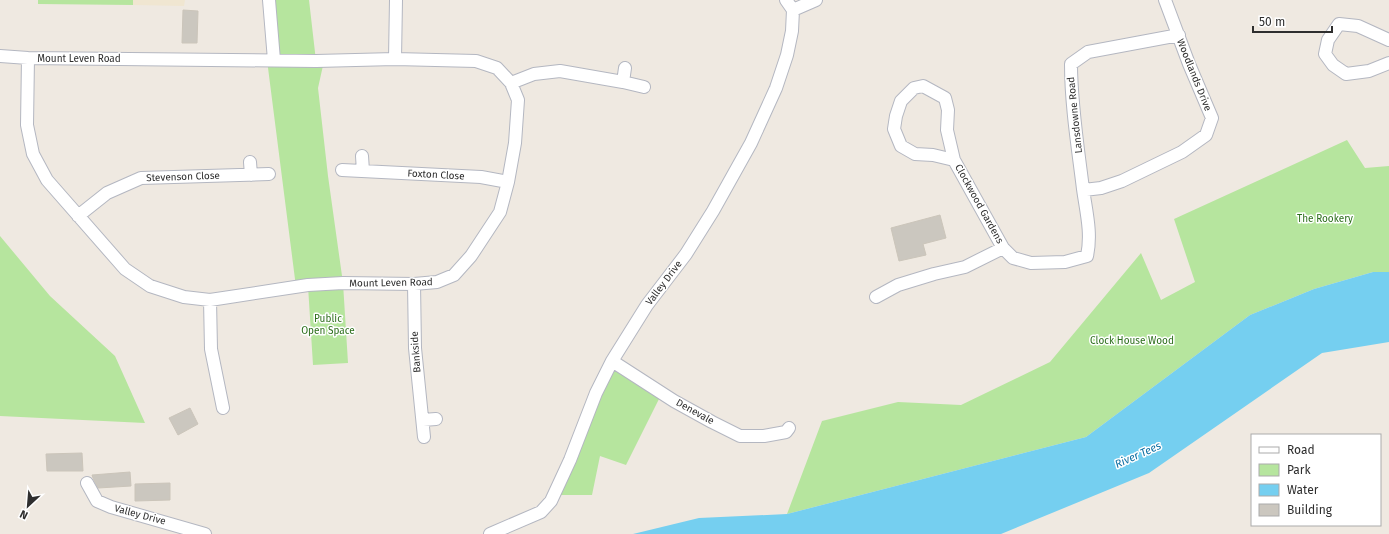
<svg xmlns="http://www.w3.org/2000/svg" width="1389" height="534" viewBox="0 0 1389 534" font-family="'Fira Sans',sans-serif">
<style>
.education{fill:#f0e6d1}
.green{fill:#b6e59e}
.water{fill:#75cff0}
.building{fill:#cbc7bf;stroke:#cbc5ba}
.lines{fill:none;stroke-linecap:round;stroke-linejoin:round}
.minor-casing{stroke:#b4b7c1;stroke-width:14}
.minor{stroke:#fff;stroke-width:12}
.labels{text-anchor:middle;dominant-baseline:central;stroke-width:3;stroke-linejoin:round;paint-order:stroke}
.street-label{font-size:10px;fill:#2e2e2e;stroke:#fff}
.park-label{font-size:10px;fill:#2c6e1b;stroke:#fff}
.water-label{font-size:11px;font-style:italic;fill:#0d6fa3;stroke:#fff}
</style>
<rect width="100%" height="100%" fill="#efe9e1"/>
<path class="education" d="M133,0H185L184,6L133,5Z"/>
<path class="green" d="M38,0H133V5L38,4Z
M269,0H309L316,61H324L318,88L328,176L343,283L348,363L313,365L308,286L296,287L267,60H274Z
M1347,140L1365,168L1389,166V272H1373L1314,289L1250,315L1086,437L787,514L822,421L898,402L961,405L1050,362L1141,253L1161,300L1195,282L1174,219Z
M0,236L50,296L115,356L145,423L0,416Z
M612,361L662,393L626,465L600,456L592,495H554Z"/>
<path class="water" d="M1373,272H1389V342L1322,353L1149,473L1001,534H633L699,518L787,514L1086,437L1250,315L1314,289Z"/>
<path class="building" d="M183,10L198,11L197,43H182Z
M940,215L946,238L923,244L926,255L899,261L891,228Z
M190,408L198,424L178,435L169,418Z
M82,453L83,471H47L46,454Z
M130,472L131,486L98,488L93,478L92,475Z
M170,483V500L135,501V484Z"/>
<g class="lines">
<g class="minor-casing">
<path id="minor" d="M269,0L274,60
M793,10L816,0
M1389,40L1358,26L1339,24L1328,40L1325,54L1333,65L1346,74L1369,71L1389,63
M0,56L28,58L316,61L395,59L396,0
M28,58L27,125L33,154L47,180L125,269L150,286L184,297L210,300L308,285L343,283L414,284L437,282L454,275L471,256L500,212L508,182L515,143L518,100L511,83L497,68L476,61L395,59
M623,82L625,68
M511,83L534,74L560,71L623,82L644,87
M362,156L363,171
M954,160L933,155L915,154L901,146L894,129L896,116L901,101L914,88L923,86L945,98L948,110L947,130L954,160L1003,248L1013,258L1031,263L1065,262L1087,256C1092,233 1086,211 1083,189C1078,148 1071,105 1071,64L1088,52L1179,35
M250,162L251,175
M342,170L481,177L508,182
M1084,190L1101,188L1122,181L1182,152L1206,135L1212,118L1189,64L1165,0
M78,216L107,193L141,178L269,174
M414,284L415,348L424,437
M876,297L898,285L934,274L965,267L1003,248
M210,300L211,349L223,408
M612,361L674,401L712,422L740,436H764L786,432L789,428
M423,420L436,419
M87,483L97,501L111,507L205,534
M490,534L541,512L551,501L570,460L596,393L612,361L647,305L686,254L713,211L751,143L776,88L787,55L792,31L793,10L786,0"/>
</g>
<use href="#minor" class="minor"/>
</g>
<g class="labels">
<g class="street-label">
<text x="79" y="59">Mount Leven Road</text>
<text transform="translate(1194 75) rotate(68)">Woodlands Drive</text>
<text transform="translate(1075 115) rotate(-96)">Lansdowne Road</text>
<text transform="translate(436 175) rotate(3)">Foxton Close</text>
<text transform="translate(183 177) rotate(-2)">Stevenson Close</text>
<text transform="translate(979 204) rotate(61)">Clockwood Gardens</text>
<text transform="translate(391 283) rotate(-1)">Mount Leven Road</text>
<text transform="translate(664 283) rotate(-53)">Valley Drive</text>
<text transform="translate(416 352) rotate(-94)">Bankside</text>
<text transform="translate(695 412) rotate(29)">Denevale</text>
<text transform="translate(140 515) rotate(15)">Valley Drive</text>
</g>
<g class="park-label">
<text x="1325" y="219">The Rookery</text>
<text x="328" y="319">Public<tspan x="328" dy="12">Open Space</tspan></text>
<text x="1132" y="341">Clock House Wood</text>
</g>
<g class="water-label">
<text transform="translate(1138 455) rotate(-24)">River Tees</text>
</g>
</g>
<rect x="1251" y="434" width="130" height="92" fill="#ffffff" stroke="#ababab"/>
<rect x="1259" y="447" width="20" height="6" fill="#ffffff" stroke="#ababab"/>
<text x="1287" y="454" font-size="12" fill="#2e2e2e">Road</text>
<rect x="1259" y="464" width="20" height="12" fill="#b6e59e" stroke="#ababab"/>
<text x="1287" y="474" font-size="12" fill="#2e2e2e">Park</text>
<rect x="1259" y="484" width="20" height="12" fill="#75cff0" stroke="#ababab"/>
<text x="1287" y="494" font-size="12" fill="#2e2e2e">Water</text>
<rect x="1259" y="504" width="20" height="12" fill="#cbc7bf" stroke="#ababab"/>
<text x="1287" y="514" font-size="12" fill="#2e2e2e">Building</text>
<g transform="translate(28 506) rotate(206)" stroke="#ffffff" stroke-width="3" paint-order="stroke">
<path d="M0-3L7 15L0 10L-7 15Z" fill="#2e2e2e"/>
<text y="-6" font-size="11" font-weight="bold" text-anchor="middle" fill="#2e2e2e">N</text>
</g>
<path d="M1253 26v6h79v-6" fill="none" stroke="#2e2e2e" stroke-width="2"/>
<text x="1259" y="26" font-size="12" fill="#2e2e2e" stroke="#ffffff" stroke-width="3" paint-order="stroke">50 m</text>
</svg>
